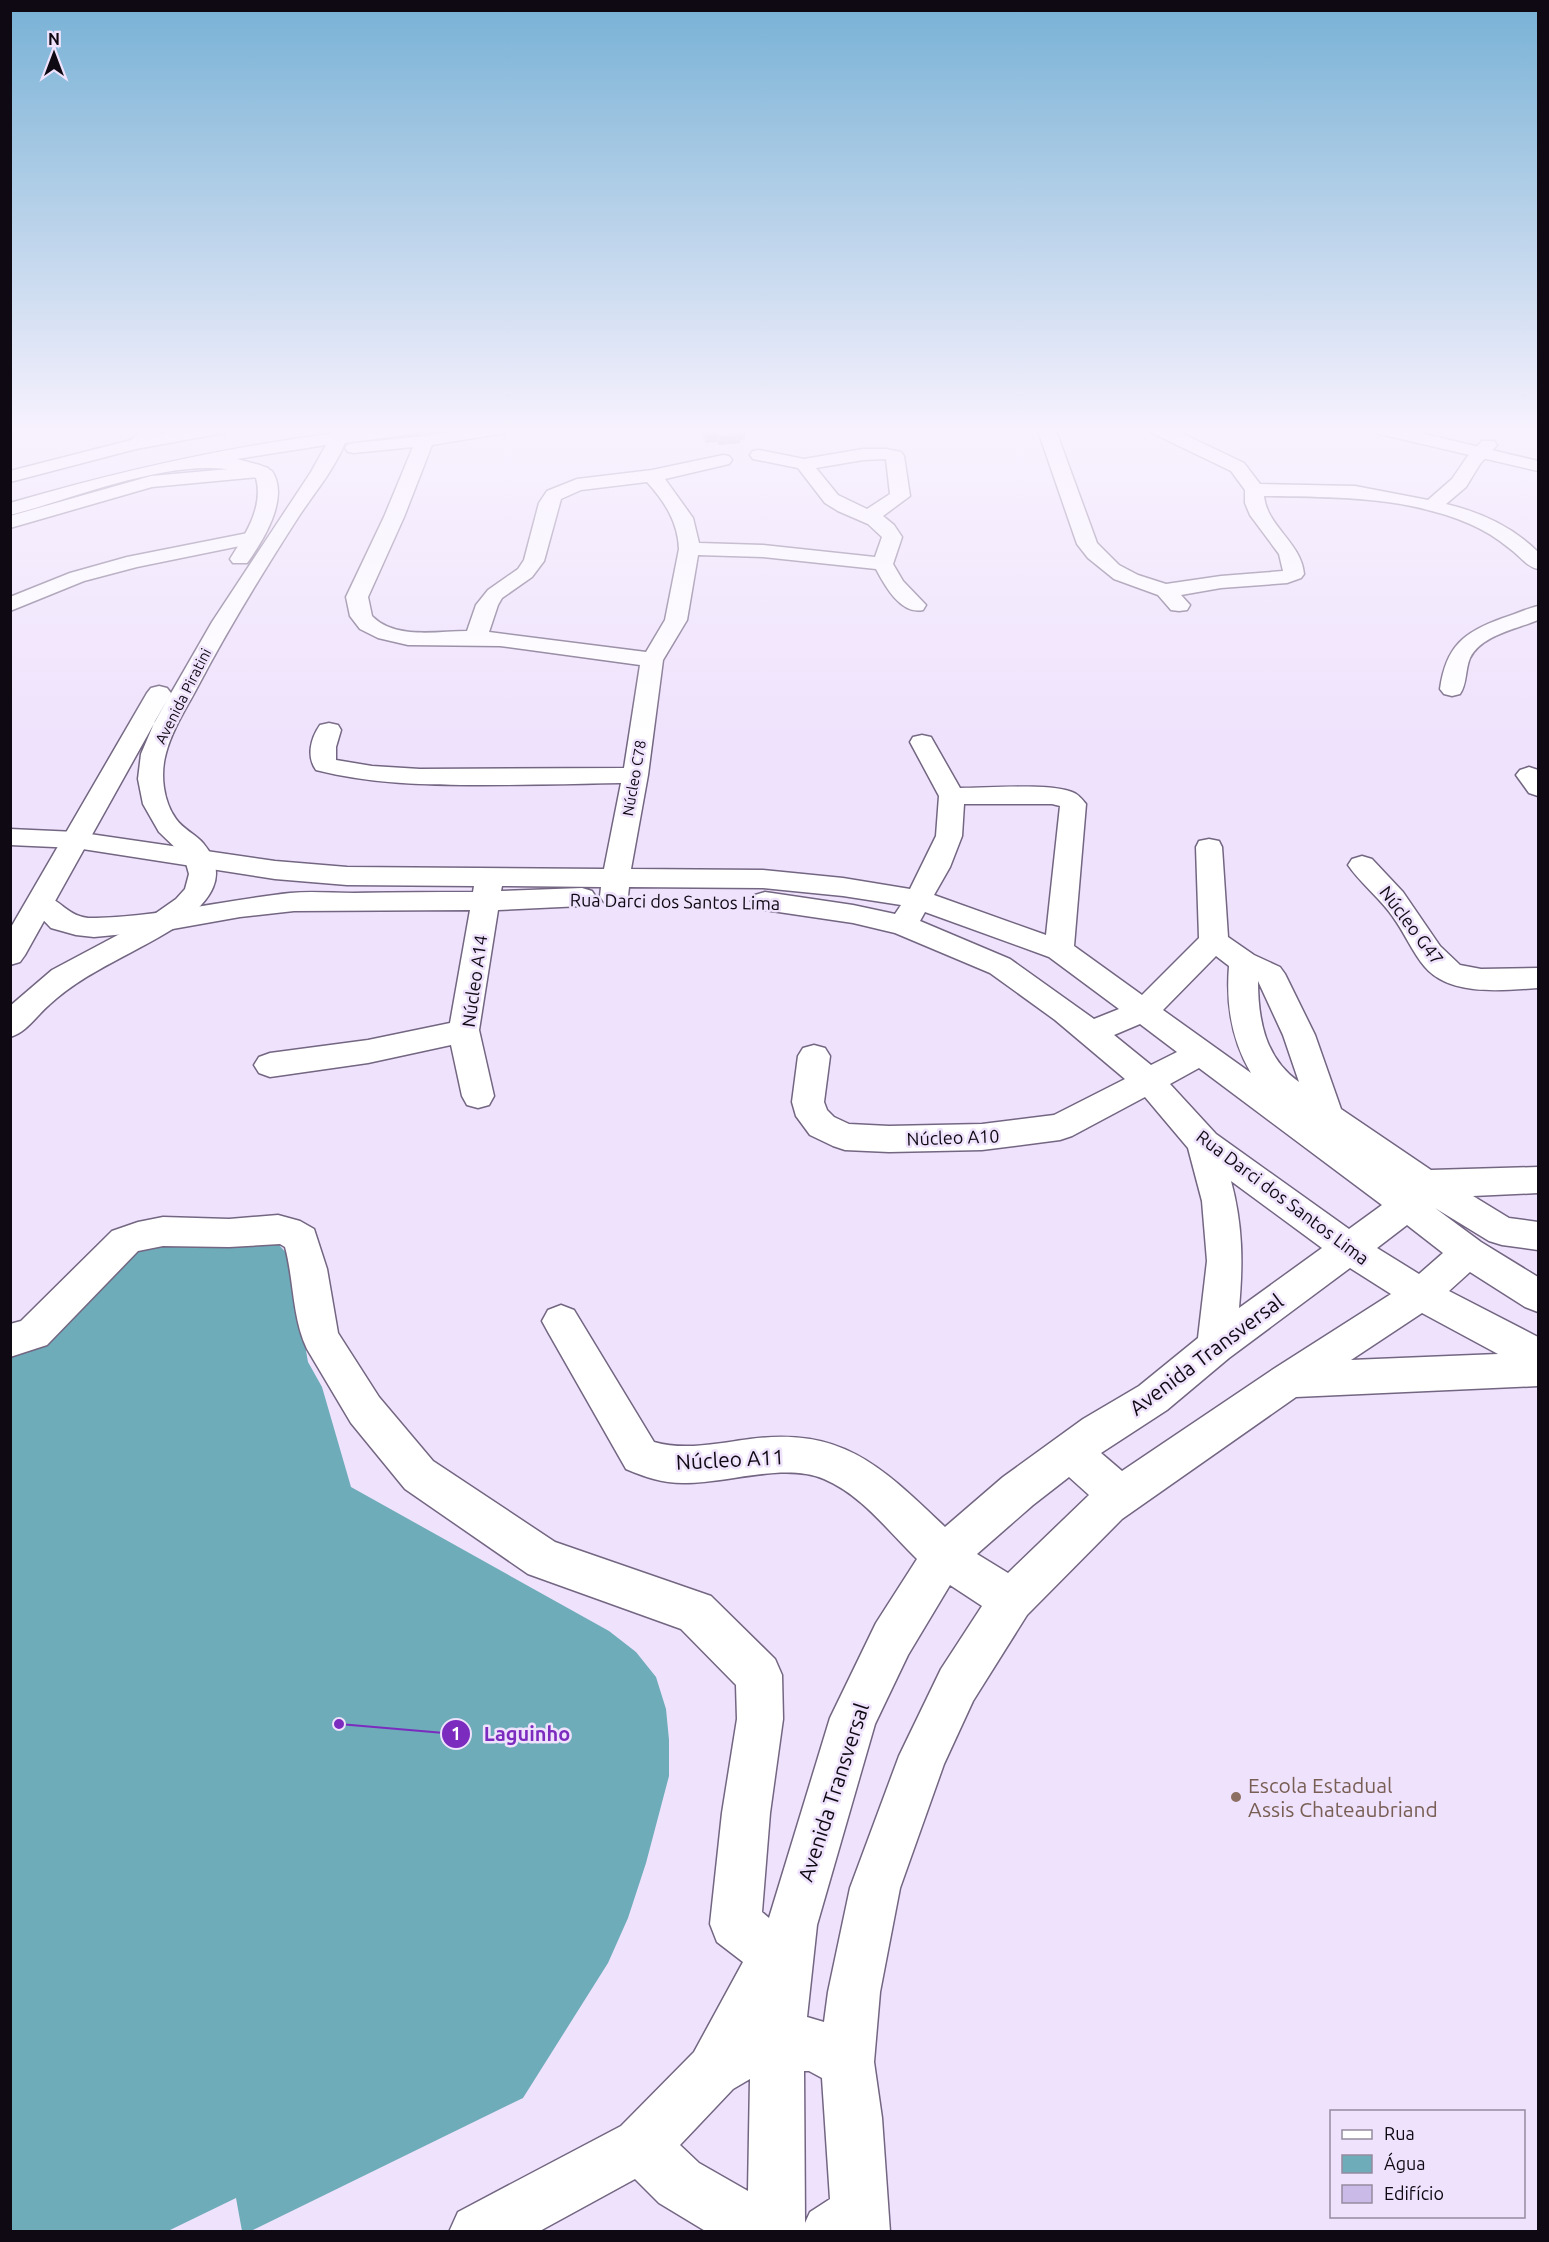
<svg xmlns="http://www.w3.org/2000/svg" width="1549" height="2242" viewBox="0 0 1549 2242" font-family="Ubuntu,sans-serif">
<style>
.water{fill:#6eacb9}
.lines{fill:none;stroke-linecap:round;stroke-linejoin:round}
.minor-casing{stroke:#736682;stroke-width:3}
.major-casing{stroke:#736682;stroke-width:3}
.minor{fill:#fff;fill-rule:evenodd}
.major{fill:#fff;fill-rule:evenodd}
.wall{fill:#aea0c8}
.shaded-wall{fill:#8d82a2}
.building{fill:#cabae8;stroke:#8d82a2;stroke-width:1.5}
.education-dot{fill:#8d6e63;stroke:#efe2fc;stroke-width:2}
.labels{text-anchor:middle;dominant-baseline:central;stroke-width:5;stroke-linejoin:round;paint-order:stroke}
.far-street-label{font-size:15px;fill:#0e0913;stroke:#efe2fc}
.street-label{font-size:18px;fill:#0e0913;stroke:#efe2fc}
.near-street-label{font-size:21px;fill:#0e0913;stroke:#efe2fc}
.near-education-label{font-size:21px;fill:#785e54;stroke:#efe2fc;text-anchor:start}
.leader{fill:none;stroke:#7b2cbf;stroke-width:2}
.callout-dot{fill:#7b2cbf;stroke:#efe2fc;stroke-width:2}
.mark-label{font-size:18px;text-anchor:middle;font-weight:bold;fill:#fff}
.callout-label{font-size:20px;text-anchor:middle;font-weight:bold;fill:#7b2cbf;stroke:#efe2fc;stroke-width:5;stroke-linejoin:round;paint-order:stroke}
</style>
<rect width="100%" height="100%" fill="#efe2fc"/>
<path class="water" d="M273,1238L294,1262L296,1294L308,1362L322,1387L351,1487L609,1631L636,1652L656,1677L666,1709L669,1740V1776L646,1863L628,1918L608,1963L523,2098L251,2231H242L236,2198L168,2231L11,2232V1355L121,1250Z"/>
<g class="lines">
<g class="minor-casing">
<path id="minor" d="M145,428H166L141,448H129L126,444Z
M471,428H513L504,433L432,445L404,517L368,597L372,616C396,640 437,631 467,631L476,605L488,590L518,569L524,560L539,503L547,491L577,479L652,470L723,455L729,456L732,460L729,464L665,479L693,518L699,543L763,545L875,557L882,537L868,524L838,511L825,503L798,468L753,459L750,455L753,451L759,450L804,459L863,449H886L901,452L904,456L910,496L883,516L894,525L902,537L893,564L903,581L926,605L923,610C901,615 885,586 876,569L763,557L698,555L687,620L663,660L648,775L631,869L763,870L843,878L910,889L936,836L939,796L910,742L913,737L922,735L931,737L960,788C988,788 1049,783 1072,792C1078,794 1082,799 1086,804L1074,946L1142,995L1199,938L1196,847L1199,841L1209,839L1219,841L1222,847L1228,937L1254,955L1280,967L1285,974L1315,1035L1341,1109L1431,1170L1538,1167V1193L1473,1196L1509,1218L1538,1222V1250L1502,1245L1489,1241L1435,1208L1481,1242L1538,1277V1312L1525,1307L1470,1272L1449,1291L1538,1337V1386L1296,1397L1122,1519L1027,1615L973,1701L944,1764L900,1888L880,1992L874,2062L882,2118L890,2232H707L659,2203L635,2179L538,2232H449L458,2212L621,2126L694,2052L743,1962L717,1942L710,1924L722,1813L737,1719L736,1685L681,1629L528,1574L405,1489L351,1423L307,1349C292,1318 294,1280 285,1247L280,1244L229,1247L163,1246L138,1251L47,1345L10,1357V1324L21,1321L112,1231L138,1222L163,1217L229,1219L278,1215L300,1221L314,1229L327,1269L338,1333L379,1397L433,1461L555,1542L711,1596L775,1659L782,1675L783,1719L770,1813L762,1912L769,1918L830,1718L876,1623L917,1559C888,1531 862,1495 824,1479C783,1462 726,1484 683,1483C662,1483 645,1477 626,1469L548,1332L542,1321L548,1310L561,1305L574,1310L654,1442C685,1451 719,1443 750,1439C843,1427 882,1467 945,1527L1003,1477L1083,1419L1139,1386L1198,1338L1207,1261L1202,1201L1188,1148L1145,1097L1072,1136L1060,1140L982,1150L889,1152L845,1150L833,1146L810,1135L796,1116L792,1102L798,1056L803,1048L814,1045L825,1048L830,1056L824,1102L827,1110L834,1117L849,1124L889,1126L982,1124L1054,1115L1125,1079L1055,1020L990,973L895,933L853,923L765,910L755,907L751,901L755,895L765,892L853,905L895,914L901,905L843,896L763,888L629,887L628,896L624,902L614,905L604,902L600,896L601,887L502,886L501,891L582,888L592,891L596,897L592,903L582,906L498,910L479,1030L494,1096L489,1105L478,1108L467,1105L462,1096L451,1045L368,1063L270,1077L259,1073L254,1065L259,1057L270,1053L368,1040L450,1023L470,910L294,911L240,917L167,930L94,937L76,935L51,928L27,903L31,897C60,889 62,920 96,918C162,916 225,900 290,893C311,891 333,893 354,893C394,892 433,892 473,892L474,886L347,885L275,879L76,848L10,845V829L76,832L275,861L347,867L604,869L621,783C574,784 528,785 482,785C426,785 371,784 316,770C306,756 311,738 320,725L329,723L338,725L341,730L336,747V760L372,766L420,769L624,768L640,665L500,646L408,645L378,638L360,629L350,616L346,597L384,517L413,447L354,453L348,452L345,448L348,444L354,443L425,436ZM886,459L890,494L867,509L838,495L816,468L863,460ZM647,482C665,502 678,522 679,549L665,620L646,652L489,632L498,605L502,598L532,577L544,561L561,499L581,490ZM964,804H1052L1060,806L1046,935L934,895L950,867L962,836ZM925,912L1049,957L1119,1009L1094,1019L1010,959L920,921ZM1216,956L1229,966C1226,1004 1231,1039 1251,1073L1163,1010ZM1258,981L1283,1035L1299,1082C1265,1058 1258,1020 1258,981ZM1140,1024L1177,1052L1151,1065L1114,1035ZM1199,1068L1382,1205L1349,1229L1216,1134L1170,1084ZM1231,1181L1322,1248L1239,1308C1243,1263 1243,1226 1231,1181ZM1407,1225L1443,1253L1419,1274L1377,1248ZM1350,1268L1391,1294L1275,1368L1122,1471L1101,1453L1167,1410L1229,1358ZM1422,1313L1498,1354L1351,1360ZM1069,1477L1089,1495L1008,1573L977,1554L1033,1505ZM950,1585L982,1606L941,1669L899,1756L850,1888L828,1992L824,2022L807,2017L817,1925L875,1724L908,1655ZM804,2071H809L822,2078L830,2199L810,2212L805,2223ZM750,2079L748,2191L699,2163L680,2145L733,2089Z
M1037,428H1055L1097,543L1119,565L1138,575L1166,584L1221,576L1283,571L1279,554L1250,515L1245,503V490L1231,471L1150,432L1147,428H1171L1244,463L1260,484L1355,486L1428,500L1452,479L1467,457L1482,441H1494L1497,445L1480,464L1466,487L1446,504C1480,512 1513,527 1538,552V569C1527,567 1519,555 1509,548C1497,538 1484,530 1470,524C1405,496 1332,497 1264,496C1267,527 1301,542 1304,574L1301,578L1287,583L1221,588L1181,595L1190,605L1187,610L1179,611L1171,610L1158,595L1114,579L1088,558L1077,544Z
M261,466L268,468L270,472L268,476L152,487L10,528V516L151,476Z
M253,532L260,534L263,538L260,542L137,567L84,581L10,611V597L70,573L127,557Z
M1538,606V620C1517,629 1481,635 1470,658C1465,670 1467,684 1460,694L1452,696L1444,694L1440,689C1446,646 1464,632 1503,618C1515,614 1526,609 1538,606Z
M1529,767L1538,770V796L1529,793L1516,775L1520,770Z
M1362,856L1372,859L1403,892L1440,946L1460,965L1481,969L1538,968V988C1503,990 1451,997 1425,967C1412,952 1405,933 1393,917C1380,898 1361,884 1348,865L1352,859Z"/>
</g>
<g class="major-casing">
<path id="major" d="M193,428H232L223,433L136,449L10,482V471L135,439Z
M332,428H350L349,432L376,428H429L420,433L345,443C334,470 315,492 299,516C263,572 228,629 197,688C186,709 172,730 166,753C160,774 163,801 176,819C183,829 195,834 203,843C231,876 209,901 182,923C139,952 88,969 49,1005C36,1016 27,1032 10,1037V1006L52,970L146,920L176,899L185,889L189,874L184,856L159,832L143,804L138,779L141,754L155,721L212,622L311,472L326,445L237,459L260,465L272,471C290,498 263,541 247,563H233L230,559C245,535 264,507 256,478C197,446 74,499 10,515V503C116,472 221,448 330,434Z
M1368,428H1400L1538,461V471L1371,432Z
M159,686L167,688L171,693L25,955L20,962L10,965V929L147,693L151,688Z"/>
</g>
<use href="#minor" class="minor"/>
<use href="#major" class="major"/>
</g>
<path class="wall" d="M701,428L745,431V439L740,440V443L719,445L717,442L706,443L702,435Z"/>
<path class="shaded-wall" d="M745,431V439L740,440V443L719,445V437Z
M716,434L717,442L706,443V435Z"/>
<path class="building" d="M702,428H743L745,431L738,432L740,435L719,437L716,434L706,435Z"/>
<linearGradient id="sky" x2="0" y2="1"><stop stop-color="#77b1d5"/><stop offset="0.58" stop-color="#f8f2fe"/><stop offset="1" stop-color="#f8f2fe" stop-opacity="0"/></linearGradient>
<rect width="1549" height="742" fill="url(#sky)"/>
<circle class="education-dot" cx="1236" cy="1797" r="6"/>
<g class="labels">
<g class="far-street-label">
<text transform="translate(183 696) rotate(-63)">Avenida Piratini</text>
<text transform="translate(634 778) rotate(-80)">Núcleo C78</text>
</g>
<g class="street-label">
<text transform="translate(675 901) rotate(1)">Rua Darci dos Santos Lima</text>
<text transform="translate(1412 925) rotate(53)">Núcleo G47</text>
<text transform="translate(474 981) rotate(-82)">Núcleo A14</text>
<text transform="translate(953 1137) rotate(-2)">Núcleo A10</text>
<text transform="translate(1283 1197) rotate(37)">Rua Darci dos Santos Lima</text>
</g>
<g class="near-street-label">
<text transform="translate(1206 1354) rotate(-37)">Avenida Transversal</text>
<text transform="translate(730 1459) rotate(-3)">Núcleo A11</text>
<text transform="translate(833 1792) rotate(-72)">Avenida Transversal</text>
</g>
<g class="near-education-label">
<text x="1248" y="1785">Escola Estadual<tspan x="1248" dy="24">Assis Chateaubriand</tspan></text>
</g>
</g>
<path class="leader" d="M339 1724L456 1734"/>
<g class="callout-dot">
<circle cx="339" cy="1724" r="6"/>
<circle cx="456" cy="1734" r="15"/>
</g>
<g class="mark-label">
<text x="456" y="1740">1</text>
</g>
<g class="callout-label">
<text x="527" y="1741">Laguinho</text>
</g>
<rect width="1549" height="2242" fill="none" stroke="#0e0913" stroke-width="24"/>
<rect x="1330" y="2110" width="195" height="108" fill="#efe2fc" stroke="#958b9f" stroke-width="1.5"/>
<rect x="1342" y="2130" width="30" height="9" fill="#ffffff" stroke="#958b9f" stroke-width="1.5"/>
<text x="1384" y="2140" font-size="18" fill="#0e0913">Rua</text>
<rect x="1342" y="2155" width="30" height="18" fill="#6eacb9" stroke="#958b9f" stroke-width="1.5"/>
<text x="1384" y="2170" font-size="18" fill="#0e0913">Água</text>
<rect x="1342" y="2185" width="30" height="18" fill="#cabae8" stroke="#958b9f" stroke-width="1.5"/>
<text x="1384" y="2200" font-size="18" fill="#0e0913">Edifício</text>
<g transform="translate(54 54)" stroke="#efe2fc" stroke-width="4.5" paint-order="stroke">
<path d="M0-4.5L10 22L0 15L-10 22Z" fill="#0e0913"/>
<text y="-9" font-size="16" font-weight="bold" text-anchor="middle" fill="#0e0913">N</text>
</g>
</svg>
